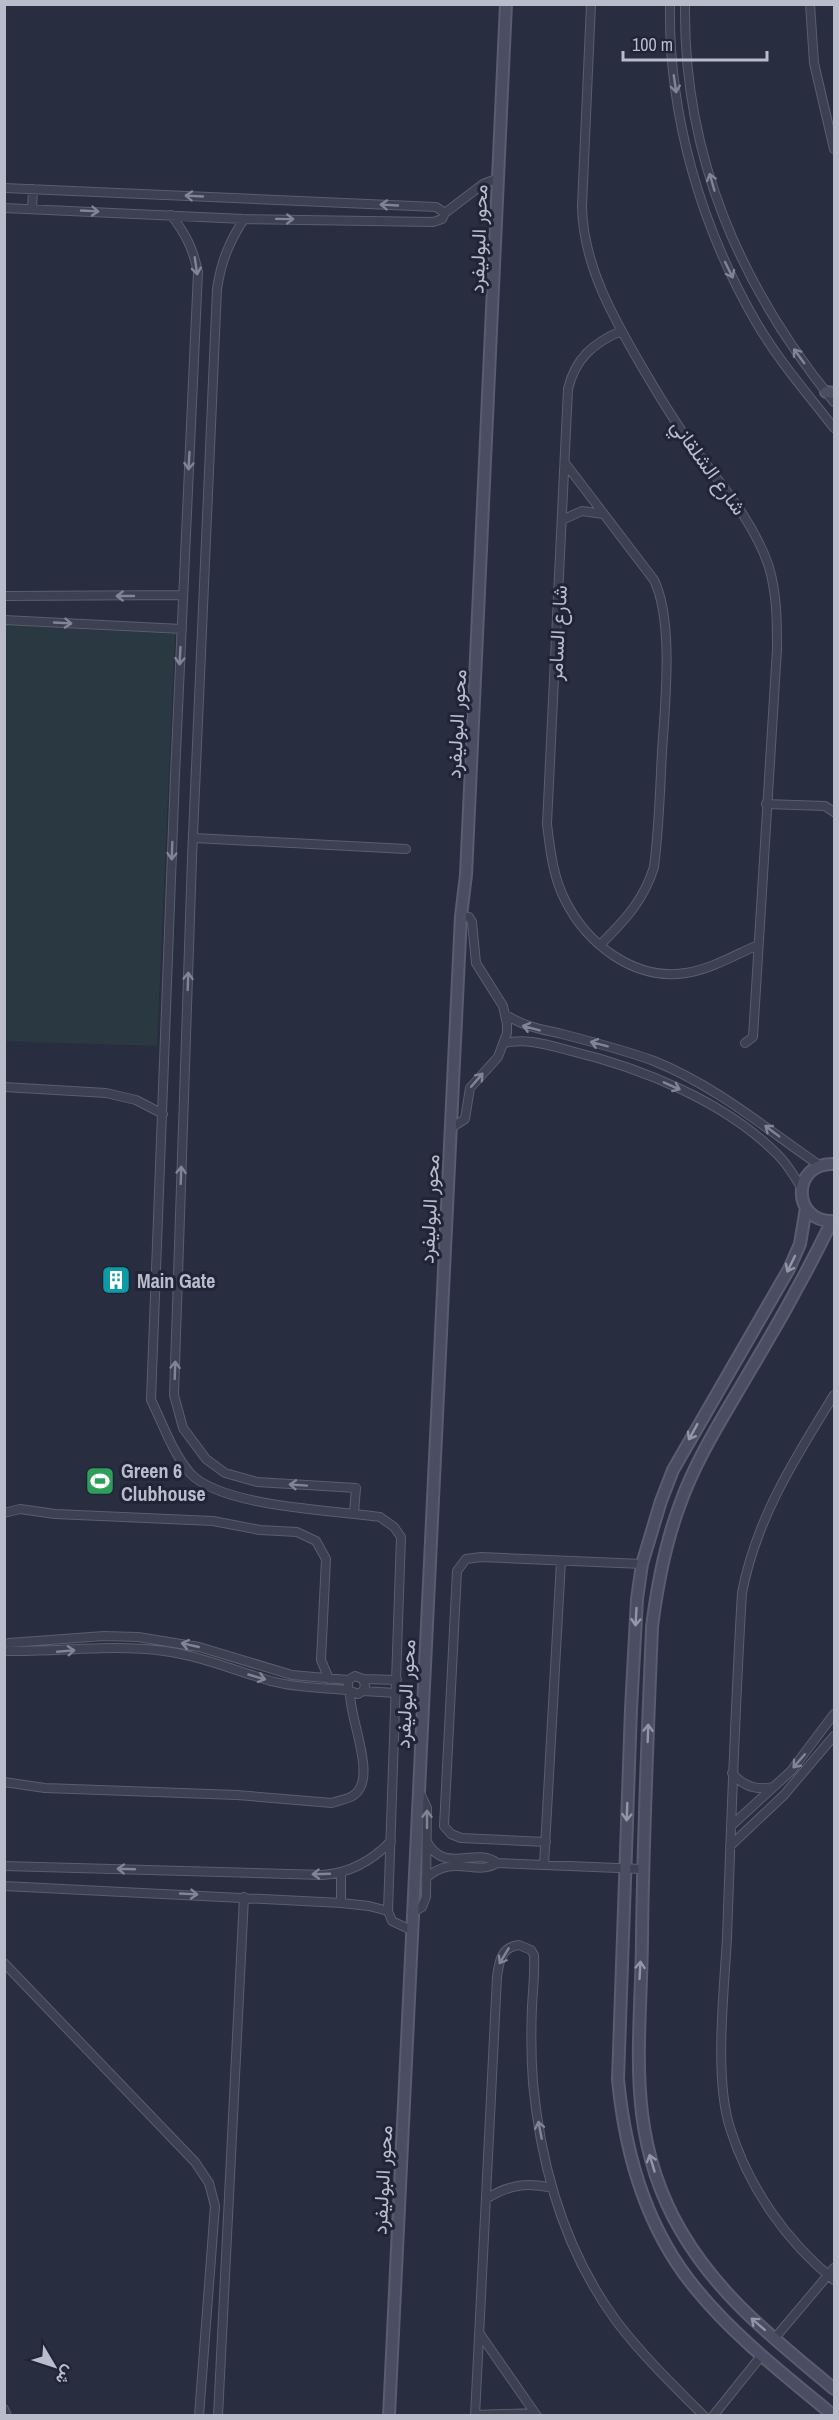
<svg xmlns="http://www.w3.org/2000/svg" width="839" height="2420" viewBox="0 0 839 2420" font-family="'Archivo Narrow',Vazirmatn,sans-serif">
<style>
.green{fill:#2a3941}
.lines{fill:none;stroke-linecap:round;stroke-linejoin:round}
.street-casing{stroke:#5a5d6e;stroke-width:10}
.secondary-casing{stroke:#5a5d6e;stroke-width:14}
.street{stroke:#3c4050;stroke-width:8}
.secondary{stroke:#4b4e63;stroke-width:10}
.oneway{stroke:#818494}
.oneway2{stroke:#9296a7}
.labels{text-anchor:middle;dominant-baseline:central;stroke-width:6;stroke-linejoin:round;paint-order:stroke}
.street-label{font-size:20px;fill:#b9bccb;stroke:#212436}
.poi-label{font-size:20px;font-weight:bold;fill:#b9bccb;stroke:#212436;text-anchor:start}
</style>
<rect width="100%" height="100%" fill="#282d40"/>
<path class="green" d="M5,625L175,634L157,1046L5,1041Z"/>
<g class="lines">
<g class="street-casing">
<path id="street" d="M591,4L582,206C583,265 613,317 642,367C658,394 674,422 694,448C722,486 754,522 769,567C777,595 777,621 777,649L753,1037L745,1043
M670,4C668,115 701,227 756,322C778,360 807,393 834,428
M685,4C683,156 740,286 834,402
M810,4L814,63L834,149
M4,188L436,207L445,213
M4,208L244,219L433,222L442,219L445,213L483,184L499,178
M32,209L33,189
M171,215C186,234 193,249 198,272L175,775L151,1400C163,1424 172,1452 190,1473C221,1507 333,1510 380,1517L394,1527L401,1537L388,1911L392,1921L411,1930
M244,219C229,242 221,262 217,289L192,858L174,1395L183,1428L206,1459L225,1473L257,1482L356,1488L354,1513
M621,331C593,343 575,359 568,389L547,824C550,849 553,877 565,900C587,944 634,981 686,973C711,969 735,955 758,945
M565,463L654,580C674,621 665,705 662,752C660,790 659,829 654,867C644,900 625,920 600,945
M562,520L582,511L603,514
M4,596L183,595
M4,620L182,629
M766,804L825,806L834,812
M194,838L406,849
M506,1015C525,1027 541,1029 562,1034C593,1042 624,1050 654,1061C716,1086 765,1128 819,1165
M504,1043C528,1038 548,1045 571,1051C642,1068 726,1102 778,1155C788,1165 795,1177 802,1189
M4,1087L106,1093L136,1100L163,1114
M451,1128L465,1119L470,1088L498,1057L507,1033V1024L503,1006L476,963L472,922L469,917L461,916
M834,1395C795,1458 756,1519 742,1593C735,1708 731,1823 727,1938C724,1993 714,2077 730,2128C749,2188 786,2241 834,2280
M4,1513L20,1509L55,1514L213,1521L260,1530L297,1532L316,1541L326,1559L321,1660L329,1679
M9,1643L104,1636L138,1637L199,1647L292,1675L348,1680
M8,1651C60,1652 112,1644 164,1651C202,1656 238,1672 275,1682C299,1688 324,1688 348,1690
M363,1679L397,1680
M363,1691L365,1686L363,1679L355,1676L348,1680V1690L358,1694L363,1691L396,1693
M732,1773C743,1786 756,1791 773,1787
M4,1782L45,1788L237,1795L332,1803C339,1800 347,1800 354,1795C378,1778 349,1719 350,1692
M731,1826L791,1771L834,1714
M427,1842C445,1875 475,1846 497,1863
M546,1842L461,1838L451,1834L444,1826L457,1571L466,1559L481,1557L642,1564
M730,1846L784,1795L834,1736
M544,1865L561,1561
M4,1866L323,1875C350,1873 372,1861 391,1841
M426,1878C454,1853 475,1877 497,1863L642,1869
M4,1886L341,1903L369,1906L388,1911
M341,1903V1872
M412,1913L422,1907L426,1897L427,1808L419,1791
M4,1963L195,2162L209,2183L215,2206L199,2416
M486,2199C508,2185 527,2182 552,2188
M480,2334L537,2416
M774,2339L834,2268
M4,2409L7,2416
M475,2415L535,2413
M218,2416L244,1897
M475,2416L497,1977C499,1962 501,1947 519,1945L531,1950L534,1955C535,1972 533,1989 532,2006C531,2031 531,2057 533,2083C541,2168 566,2253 617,2322C643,2356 674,2386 704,2416
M713,2416L762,2355"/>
</g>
<g class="secondary-casing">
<path id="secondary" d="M826,392L834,393
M834,1164C791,1162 791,1223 834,1221
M806,1208L800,1244L789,1269L673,1470L661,1501L642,1564L637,1599L631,1709L618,2079C625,2154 647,2230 696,2289C735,2337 786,2376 834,2416
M832,1221C807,1272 780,1321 751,1369C725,1414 696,1458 679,1507C665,1545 657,1587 652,1627C648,1731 643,1835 642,1939C641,2045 624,2133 681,2231C720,2298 776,2340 834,2389
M389,2416L461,916L466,875L506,4"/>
</g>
<use href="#street" class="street"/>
<use href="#secondary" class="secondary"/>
</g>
<defs><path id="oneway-shaft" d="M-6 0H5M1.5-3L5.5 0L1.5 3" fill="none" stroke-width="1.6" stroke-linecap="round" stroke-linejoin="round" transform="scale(1.5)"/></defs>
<g class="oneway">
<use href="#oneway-shaft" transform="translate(675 84) rotate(82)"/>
<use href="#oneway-shaft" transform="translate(712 182) rotate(-106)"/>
<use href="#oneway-shaft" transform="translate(194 196) rotate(-177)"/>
<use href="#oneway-shaft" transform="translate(389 205) rotate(-177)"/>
<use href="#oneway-shaft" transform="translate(90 211) rotate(3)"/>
<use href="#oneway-shaft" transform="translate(285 219) rotate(1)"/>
<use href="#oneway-shaft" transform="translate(196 266) rotate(82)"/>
<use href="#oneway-shaft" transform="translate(729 270) rotate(64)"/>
<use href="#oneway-shaft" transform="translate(799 356) rotate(-126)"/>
<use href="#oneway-shaft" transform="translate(189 461) rotate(93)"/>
<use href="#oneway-shaft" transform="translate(125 596) rotate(180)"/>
<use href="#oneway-shaft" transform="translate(63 623) rotate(3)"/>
<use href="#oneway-shaft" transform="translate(180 656) rotate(93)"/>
<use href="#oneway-shaft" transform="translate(172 851) rotate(92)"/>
<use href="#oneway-shaft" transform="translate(188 981) rotate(-88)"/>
<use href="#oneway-shaft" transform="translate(531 1028) rotate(-165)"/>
<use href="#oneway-shaft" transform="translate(599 1044) rotate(-165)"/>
<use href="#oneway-shaft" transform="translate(477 1080) rotate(-49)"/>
<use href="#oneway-shaft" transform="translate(672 1086) rotate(24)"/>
<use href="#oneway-shaft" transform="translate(772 1131) rotate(-143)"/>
<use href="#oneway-shaft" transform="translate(181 1175) rotate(-88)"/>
<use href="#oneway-shaft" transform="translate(175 1370) rotate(-88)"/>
<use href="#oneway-shaft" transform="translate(298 1485) rotate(-176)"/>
<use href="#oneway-shaft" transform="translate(190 1645) rotate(-167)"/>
<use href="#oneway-shaft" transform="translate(66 1651) rotate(-5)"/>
<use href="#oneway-shaft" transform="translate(257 1677) rotate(16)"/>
<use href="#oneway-shaft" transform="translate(799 1761) rotate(131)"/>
<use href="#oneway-shaft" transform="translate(427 1819) rotate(-90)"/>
<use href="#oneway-shaft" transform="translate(126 1869) rotate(-178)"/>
<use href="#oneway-shaft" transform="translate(321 1874) rotate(178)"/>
<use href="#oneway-shaft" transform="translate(189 1894) rotate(3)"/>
<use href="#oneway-shaft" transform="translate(504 1956) rotate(121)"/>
<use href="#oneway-shaft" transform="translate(540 2130) rotate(-101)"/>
</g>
<g class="oneway2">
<use href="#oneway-shaft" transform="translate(791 1264) rotate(116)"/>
<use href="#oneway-shaft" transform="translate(693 1432) rotate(119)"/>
<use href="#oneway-shaft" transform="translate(636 1617) rotate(93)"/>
<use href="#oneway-shaft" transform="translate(648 1733) rotate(-88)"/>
<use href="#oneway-shaft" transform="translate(627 1812) rotate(92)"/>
<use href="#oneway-shaft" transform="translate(640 1970) rotate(-87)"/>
<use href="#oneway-shaft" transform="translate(652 2163) rotate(-107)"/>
<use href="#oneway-shaft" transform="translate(758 2324) rotate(-139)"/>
</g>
<defs>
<g id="building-square" transform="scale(1.5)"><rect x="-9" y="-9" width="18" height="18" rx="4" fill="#0f9aa8" stroke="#212436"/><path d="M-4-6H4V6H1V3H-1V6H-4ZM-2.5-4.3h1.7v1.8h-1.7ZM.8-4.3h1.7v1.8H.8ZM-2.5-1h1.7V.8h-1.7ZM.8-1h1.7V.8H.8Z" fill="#fff"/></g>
<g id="stadium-square" transform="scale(1.5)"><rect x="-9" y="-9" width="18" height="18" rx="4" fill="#2e9e5b" stroke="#212436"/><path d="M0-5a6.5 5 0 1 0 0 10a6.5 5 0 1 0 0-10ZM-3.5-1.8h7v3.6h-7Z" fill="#fff"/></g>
</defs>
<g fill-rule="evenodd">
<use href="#building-square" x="116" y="1280"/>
<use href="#stadium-square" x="100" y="1481"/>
</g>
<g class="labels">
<g class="street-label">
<text transform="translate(478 239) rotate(-88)">محور البوليفرد</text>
<text transform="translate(709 467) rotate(54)">شارع الشلقاني</text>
<text transform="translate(557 633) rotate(-87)">شارع السامر</text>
<text transform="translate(456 724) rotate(-87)">محور البوليفرد</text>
<text transform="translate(429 1209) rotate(-87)">محور البوليفرد</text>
<text transform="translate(405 1694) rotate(-87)">محور البوليفرد</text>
<text transform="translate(382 2180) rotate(-87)">محور البوليفرد</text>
</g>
<g class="poi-label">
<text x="137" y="1280">Main Gate</text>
<text x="121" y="1470">Green 6<tspan x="121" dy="23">Clubhouse</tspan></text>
</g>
</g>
<rect width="839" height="2420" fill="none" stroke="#b9bccb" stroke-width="12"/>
<g transform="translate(54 2366) rotate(129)" stroke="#212436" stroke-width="4.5" paint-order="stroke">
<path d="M0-4.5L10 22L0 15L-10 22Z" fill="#b9bccb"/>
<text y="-9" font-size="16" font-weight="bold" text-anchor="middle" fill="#b9bccb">ش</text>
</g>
<path d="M623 51v9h144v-9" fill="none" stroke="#b9bccb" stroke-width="3"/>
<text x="632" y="51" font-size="18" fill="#b9bccb" stroke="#212436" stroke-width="4.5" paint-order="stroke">100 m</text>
</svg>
